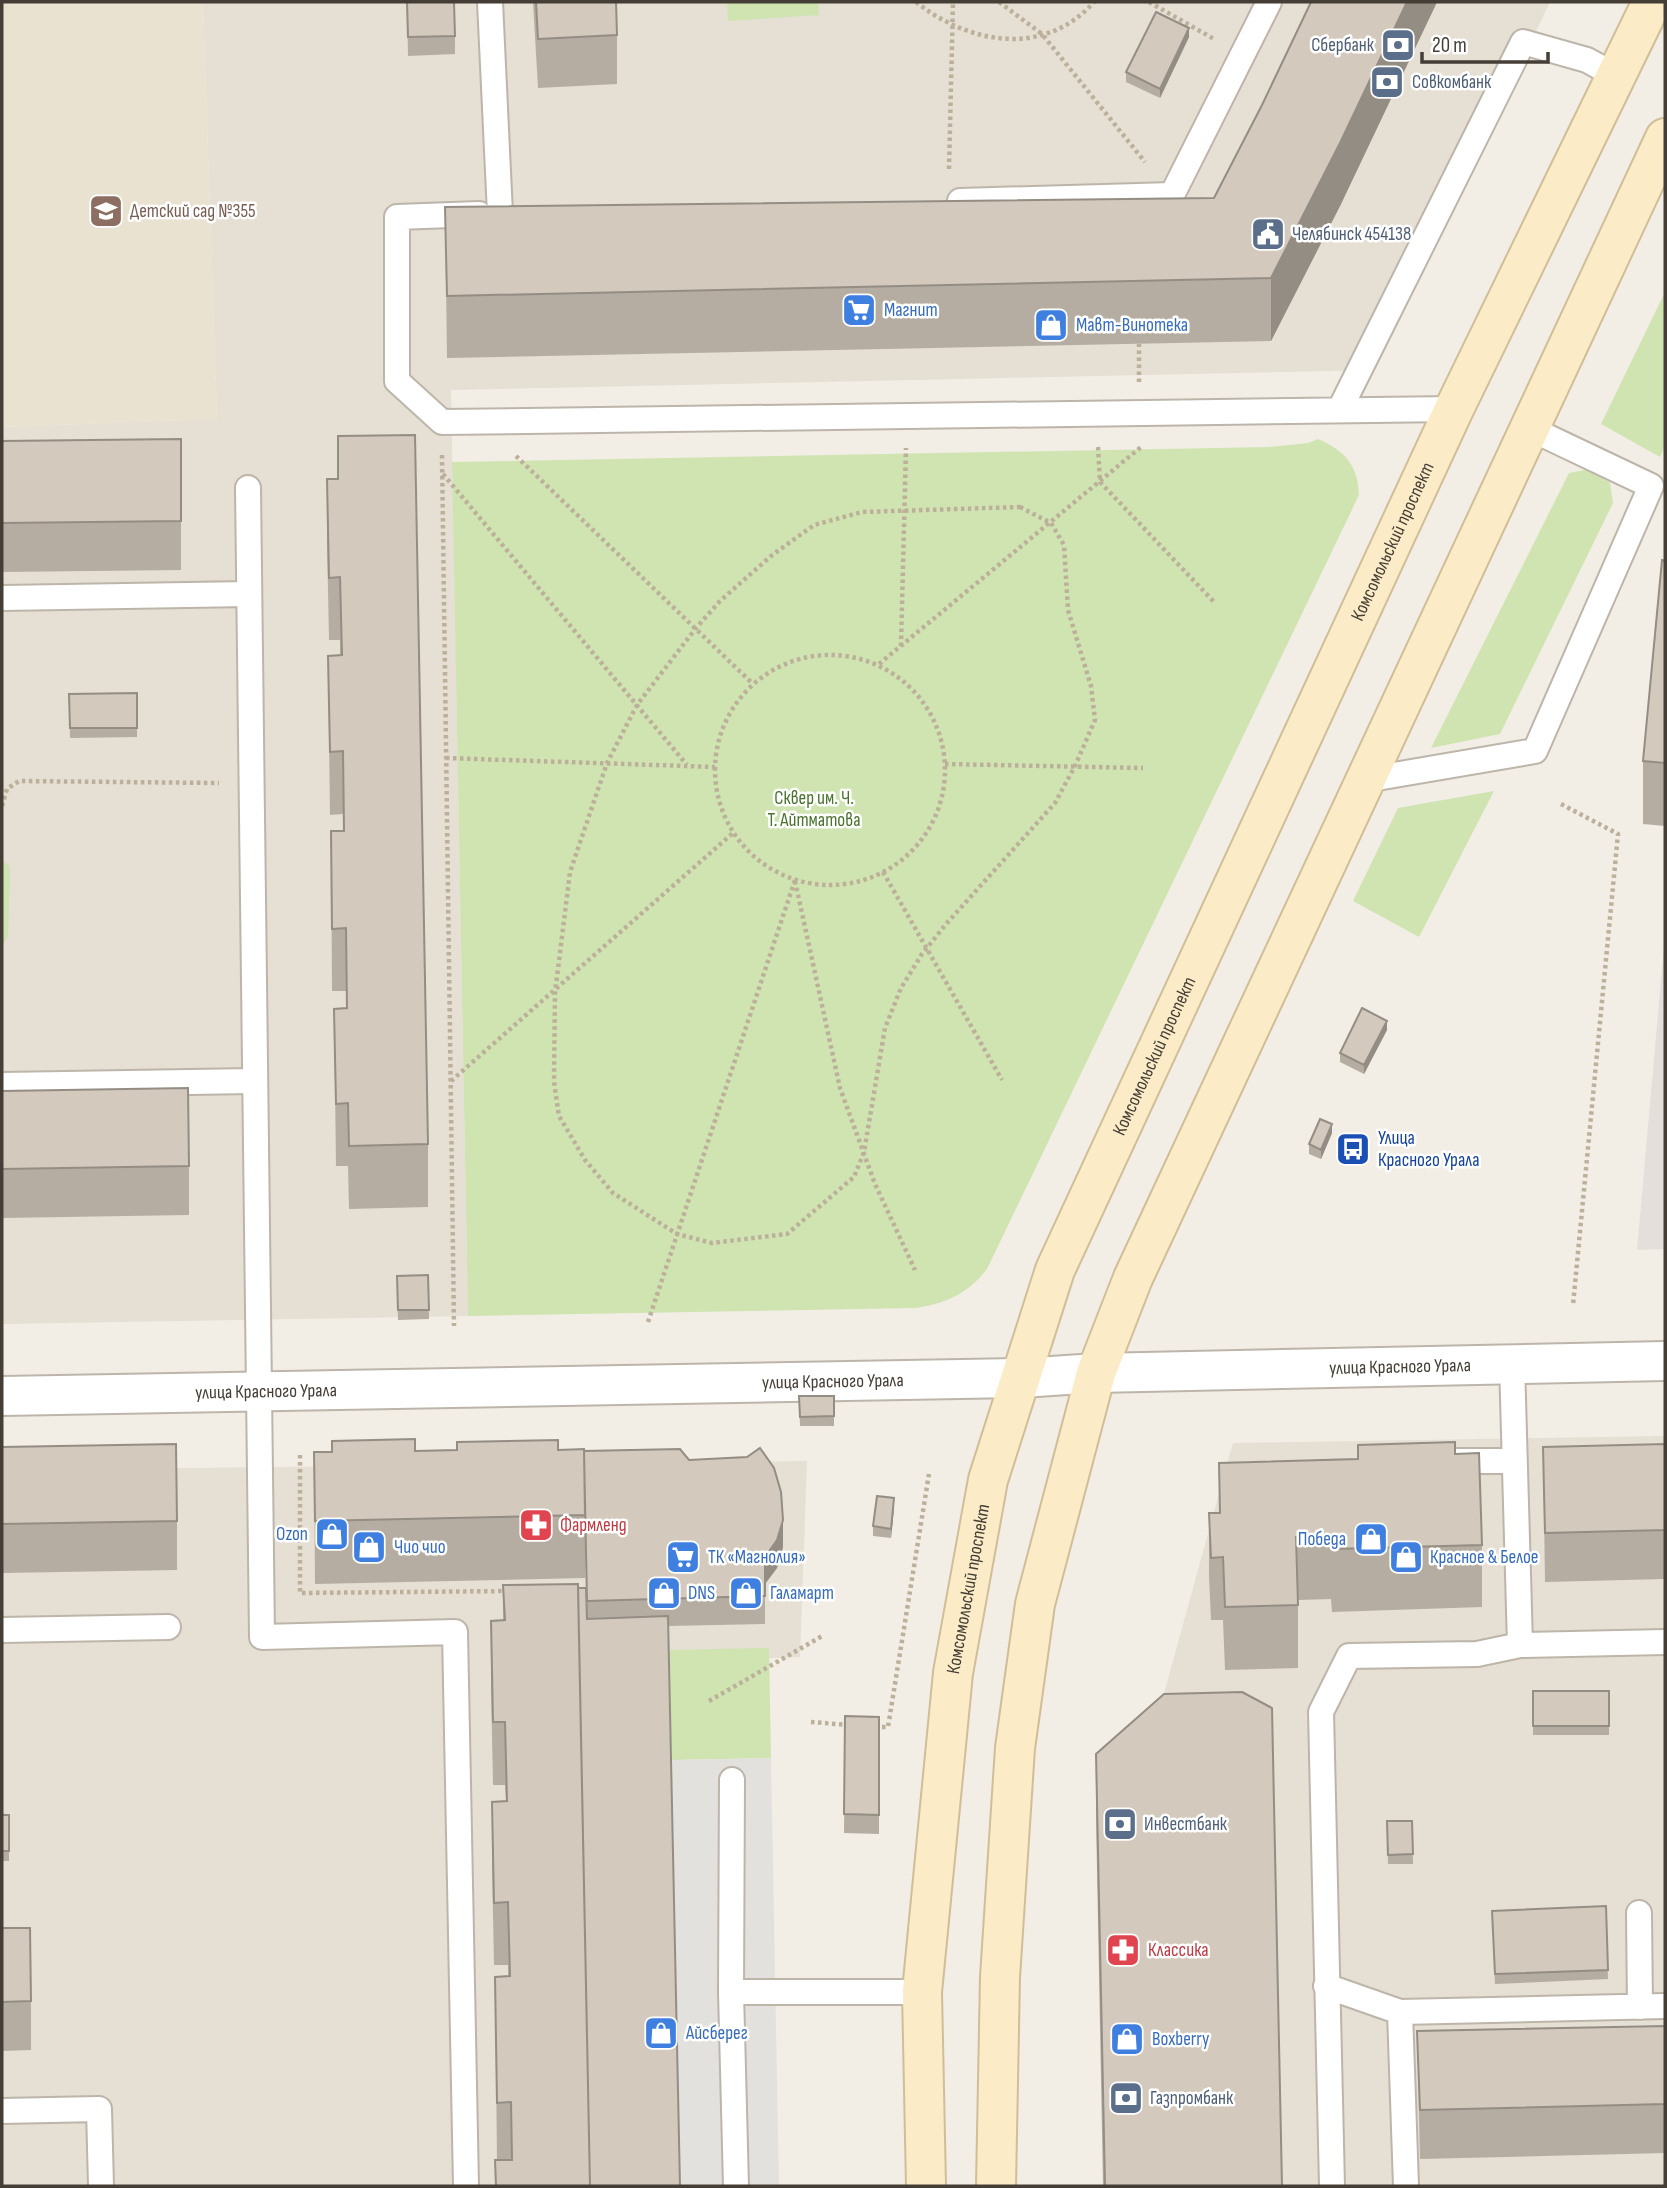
<svg xmlns="http://www.w3.org/2000/svg" width="1667" height="2188" viewBox="0 0 1667 2188" font-family="'Sofia Sans Condensed',sans-serif">
<style>
.residential{fill:#e5dfd4}
.industrial{fill:#e4dfdb}
.education{fill:#eae2d1}
.green{fill:#cfe4b1}
.parking{fill:#e3e1de}
.lines{fill:none;stroke-linecap:round;stroke-linejoin:round}
.service-casing{stroke:#bdb5a9;stroke-width:28}
.minor-casing{stroke:#bdb5a9;stroke-width:42}
.tertiary-casing{stroke:#bdb5a9;stroke-width:42}
.secondary-casing{stroke:#cfbe98;stroke-width:42}
.path{stroke:#bdb09b;stroke-width:4.5;stroke-dasharray:3.5 3.5;stroke-linecap:butt}
.service{stroke:#fff;stroke-width:24}
.minor{stroke:#fff;stroke-width:38}
.tertiary{stroke:#fff;stroke-width:38}
.secondary{stroke:#fbecc7;stroke-width:38}
.wall{fill:#b5ada2}
.shaded-wall{fill:#948d84}
.building{fill:#d3c9bc;stroke:#948d84;stroke-width:2}
.labels{text-anchor:middle;dominant-baseline:central;stroke-width:5;stroke-linejoin:round;paint-order:stroke}
.service-label{font-size:19px;fill:#4e5e75;stroke:#fff;text-anchor:start}
.education-label{font-size:19px;fill:#785e54;stroke:#fff;text-anchor:start}
.shop-label{font-size:19px;fill:#366cbe;stroke:#fff;text-anchor:start}
.street-label{font-size:19px;fill:#443e36;stroke:#fff}
.park-label{font-size:19px;fill:#4a722d;stroke:#fff}
.transit-label{font-size:19px;fill:#164399;stroke:#fff;text-anchor:start}
.health-label{font-size:19px;fill:#be3a42;stroke:#fff;text-anchor:start}
</style>
<rect width="100%" height="100%" fill="#f2eee6"/>
<path class="residential" d="M203,2H1550L1374,370L451,390L468,1316L2,1324V427L217,419Z
M1665,1436V2186H1154L1147,1755L1233,1443Z
M807,1461L800,1657L681,1662L691,2186H2V1470Z"/>
<path class="industrial" d="M1665,934V1249L1637,1250Z"/>
<path class="education" d="M2,2H203L217,419L2,427Z"/>
<path class="green" d="M727,2H818L819,15L728,21Z
M1665,292V446L1660,457L1601,424Z
M1318,439C1345,451 1358,465 1359,495L987,1269C968,1294 946,1303 916,1308L468,1316L452,462L1270,447L1308,443Z
M1589,469L1610,483L1613,503L1500,734L1431,748L1569,473Z
M1494,791L1419,937L1353,901L1398,808Z
M2,861L9,865L10,873L8,936L2,946Z
M769,1648L771,1758L671,1760L669,1650Z"/>
<path class="parking" d="M771,1758L779,2186H680L671,1760Z"/>
<g class="lines">
<g class="service-casing">
<path id="service" d="M490,2L500,214
M960,201L1172,195L1269,2
M479,214L397,217V381L442,422L1454,409
M1340,409L1523,42L1587,60L1616,76
M248,488L262,1637L455,1632L466,2186
M2,598L249,594
M1365,780L1535,751L1651,486L1529,428
M2,1085L253,1081
M1512,1363L1520,1645
M1445,1461H1514
M2,1630L168,1627
M732,1780L731,1992L736,2186
M1639,1913L1640,2007
M1326,1986L1400,2012L1665,2006
M731,1992H922
M1400,2012L1406,2186
M2,2111L99,2109L101,2186
M1332,2186L1321,1712L1349,1656L1477,1654L1520,1645L1665,1642"/>
</g>
<g class="minor-casing">
<g id="minor">
<path id="s1" d="M1096,1373L1665,1361"/>
</g>
</g>
<g class="tertiary-casing">
<g id="tertiary">
<path id="s2" d="M2,1396L1022,1378L1096,1373"/>
</g>
</g>
<g class="secondary-casing">
<g id="secondary">
<path id="s3" d="M926,2186L922,1992L953,1673L988,1480L1055,1270L1454,409L1652,2"/>
<path d="M996,2186L1000,1977L1015,1748L1035,1604L1096,1373L1133,1278L1665,138"/>
</g>
</g>
<path class="path" d="M916,2C969,44 1044,58 1094,2
M999,2L1042,34L1145,162
M1149,2L1214,39
M949,169L953,2
M1139,382V344
M1098,447L1100,482L1215,603
M442,455L454,1326
M516,456L753,684
M443,474L687,765
M1020,507L1051,523L1064,545L1068,610L1091,686L1095,720L1075,766L1055,803L947,923L922,954L901,988L885,1028L864,1152L854,1177L787,1234L712,1243L677,1234L613,1193L585,1160L559,1116L554,1082L555,993L570,872L607,763L637,705L696,628L720,601L771,556L814,525L862,512Z
M901,646L906,448
M715 770a115 115 0 1 1 230 0a115 115 0 1 1-230 0Z
M879,664L1141,447
M446,758L715,767
M945,764L1143,768
M1561,804L1618,834L1573,1305
M2,806L7,789L19,781L219,783
M883,872L1002,1080
M795,881L840,1088L875,1184L915,1270
M451,1081L733,833
M648,1322L795,880
M300,1455V1593L508,1591
M709,1701L824,1635
M811,1722L849,1725
M875,1727H888L929,1474"/>
<use href="#service" class="service"/>
<use href="#minor" class="minor"/>
<use href="#tertiary" class="tertiary"/>
<use href="#secondary" class="secondary"/>
</g>
<path class="wall" d="M407,2L455,36V54L408,56Z
M533,2H616L617,35V84L538,88Z
M1311,2H1437L1340,206L1271,341L447,358L445,207L1214,198L1262,105Z
M1189,37L1160,98L1126,82V72Z
M338,436L428,1144V1207L349,1209L348,1166H336L334,1009H346V991H332L331,831H343V814L330,815L328,656L340,655V640H329L327,542V479H338Z
M181,439V570L2,572V441Z
M1665,561V826L1643,824V761Z
M137,693V737L70,738L69,694Z
M1387,1030L1364,1074L1340,1062V1053Z
M2,1091L189,1166V1215L2,1218Z
M1332,1133L1321,1159L1309,1154V1144Z
M428,1275L429,1319L398,1320L397,1276Z
M799,1396H834V1426H800Z
M1665,1444V1579L1545,1582L1543,1447Z
M2,1447L177,1521V1570L2,1573Z
M558,1450L689,1460L783,1547L777,1568L765,1584V1624L668,1626L680,2186H495V2160H497L495,1977L508,1976V1965H494L492,1865V1802L506,1801L505,1785H493L491,1684V1621L503,1620V1590L578,1588L587,1607L585,1556V1578L315,1584L314,1452Z
M1455,1454L1482,1545V1607L1332,1612L1331,1599L1298,1600V1668L1225,1670L1223,1620H1211L1209,1576V1513H1219V1463L1358,1459Z
M894,1507L891,1538L873,1536V1526Z
M1533,1691H1609V1735H1533Z
M845,1716L879,1717V1834L844,1833Z
M1096,1754L1282,2186H1103L1096,1817Z
M2,1815H9V1861H2Z
M1387,1821H1412L1413,1864H1388Z
M1606,1906L1608,1979L1495,1984L1492,1911Z
M2,1928L31,2001V2050L2,2051Z
M1665,2026V2153L1420,2159L1417,2031Z"/>
<path class="shaded-wall" d="M1407,2H1437L1340,206L1271,341V278Z
M1189,28V37L1160,98V89Z
M1387,1021V1030L1364,1074V1065Z
M1332,1124V1133L1321,1159V1150Z
M894,1498V1507L891,1538V1529Z
M783,1520V1547L777,1568L765,1584V1557Z"/>
<path class="building" d="M407,2H454L455,36L408,37Z
M536,2H616L617,35L538,39Z
M1311,2H1407L1340,143L1271,278L447,296L445,207L1214,198L1262,105Z
M1156,12L1189,28L1160,89L1126,72Z
M415,435L428,1144L349,1146L348,1103L336,1104L334,1009L347,1008L346,928L332,929L331,831H344L343,751L330,752L328,656L342,655L340,577L329,578L327,479H338V436Z
M181,439V521L2,523V441Z
M1662,560L1665,561V763L1643,761Z
M137,693V728H70L69,694Z
M1362,1008L1387,1021L1364,1065L1340,1053Z
M188,1088L189,1166L2,1169V1091Z
M1320,1119L1332,1124L1321,1150L1309,1144Z
M428,1275L429,1310H398L397,1276Z
M799,1396H834V1416L800,1417Z
M415,1439V1451L457,1450V1442L558,1440V1450L584,1449L585,1515L315,1521L314,1452H332V1441Z
M1455,1442V1454L1479,1453L1482,1545L1332,1549L1331,1536L1296,1537L1298,1605L1225,1607L1223,1557L1211,1558L1209,1513H1220L1219,1463L1358,1459V1445Z
M176,1444L177,1521L2,1524V1447Z
M1665,1444V1530L1545,1533L1543,1447Z
M760,1448L774,1468L781,1492L783,1520L777,1540L765,1557V1596L587,1601L584,1451L680,1449L689,1460L747,1457Z
M877,1496L894,1498L891,1529L873,1526Z
M578,1584L590,2186H496L495,2160H512L511,2102L497,2103L495,1977L510,1976L508,1902L494,1903L492,1802L507,1801L505,1722H493L491,1621L505,1620L503,1585Z
M578,1588H586L587,1619L668,1616L680,2186H590Z
M1533,1691H1609V1726H1533Z
M1242,1692L1272,1708L1282,2186H1105L1096,1754L1164,1694Z
M845,1716L879,1717V1815L844,1814Z
M2,1815H9V1851H2Z
M1387,1821H1412L1413,1854L1388,1855Z
M1606,1906L1608,1970L1495,1974L1492,1911Z
M2,1928H30L31,2001L2,2002Z
M1665,2026V2104L1420,2110L1417,2031Z"/>
<defs>
<g id="bank-square" transform="scale(1.75)"><rect x="-9" y="-9" width="18" height="18" rx="4" fill="#5c6f8a" stroke="#fff"/><path d="M-6-4H6V4H-6ZM0-2.3a2.3 2.3 0 1 0 0 4.6a2.3 2.3 0 1 0 0-4.6Z" fill="#fff"/></g>
<g id="school-square" transform="scale(1.75)"><rect x="-9" y="-9" width="18" height="18" rx="4" fill="#8d6e63" stroke="#fff"/><path d="M0-5L7-2L0 1L-7-2ZM-4 1L0 2.5L4 1V4Q0 6-4 4Z" fill="#fff"/></g>
<g id="civic-square" transform="scale(1.75)"><rect x="-9" y="-9" width="18" height="18" rx="4" fill="#5c6f8a" stroke="#fff"/><path d="M-.6-6.5H3V-4.5H.6V-3L4-1V1h2V6H-6V1h2V-1L-.6-3ZM-1.2 2.5V6h2.4V2.5Z" fill="#fff"/></g>
<g id="supermarket-square" transform="scale(1.75)"><rect x="-9" y="-9" width="18" height="18" rx="4" fill="#3f7fe0" stroke="#fff"/><path d="M-6-5.5h2.5l.6 2H6L4.5 2H-2.5L-4.4-4H-6ZM-1.5 3.2a1.3 1.3 0 1 0 .1 0ZM3 3.2a1.3 1.3 0 1 0 .1 0Z" fill="#fff"/></g>
<g id="shop-square" transform="scale(1.75)"><rect x="-9" y="-9" width="18" height="18" rx="4" fill="#3f7fe0" stroke="#fff"/><path d="M-5-2.5h2.3a2.7 3.5 0 0 1 5.4 0H5L5.5 6h-11ZM-1.5-2.5h3a1.5 2.3 0 0 0-3 0Z" fill="#fff"/></g>
<g id="bus-square" transform="scale(1.75)"><rect x="-9" y="-9" width="18" height="18" rx="4" fill="#1a4fb4" stroke="#fff"/><path d="M-5-6H5V4H4V6H2V4H-2V6H-4V4H-5ZM-3.5-4V0h7V-4ZM-3.5 1.2v1.5H-2V1.2ZM2 1.2v1.5H3.5V1.2Z" fill="#fff"/></g>
<g id="pharmacy-square" transform="scale(1.75)"><rect x="-9" y="-9" width="18" height="18" rx="4" fill="#e0444e" stroke="#fff"/><path d="M-2-6h4v4h4v4h-4v4h-4v-4h-4v-4h4Z" fill="#fff"/></g>
</defs>
<g fill-rule="evenodd">
<use href="#bank-square" x="1398" y="45"/>
<use href="#bank-square" x="1387" y="82"/>
<use href="#school-square" x="106" y="211"/>
<use href="#civic-square" x="1268" y="234"/>
<use href="#supermarket-square" x="859" y="310"/>
<use href="#shop-square" x="1051" y="325"/>
<use href="#bus-square" x="1353" y="1149"/>
<use href="#pharmacy-square" x="536" y="1525"/>
<use href="#shop-square" x="332" y="1534"/>
<use href="#shop-square" x="1371" y="1539"/>
<use href="#shop-square" x="369" y="1547"/>
<use href="#supermarket-square" x="683" y="1557"/>
<use href="#shop-square" x="1406" y="1557"/>
<use href="#shop-square" x="664" y="1593"/>
<use href="#shop-square" x="746" y="1593"/>
<use href="#bank-square" x="1120" y="1824"/>
<use href="#pharmacy-square" x="1123" y="1950"/>
<use href="#shop-square" x="661" y="2033"/>
<use href="#shop-square" x="1127" y="2039"/>
<use href="#bank-square" x="1126" y="2098"/>
</g>
<g class="labels">
<g class="service-label">
<text x="1374" y="45" text-anchor="end">Сбербанк</text>
<text x="1412" y="82">Совкомбанк</text>
<text x="1292" y="234">Челябинск 454138</text>
<text x="1144" y="1824">Инвестбанк</text>
<text x="1150" y="2098">Газпромбанк</text>
</g>
<g class="education-label">
<text x="130" y="211">Детский сад №355</text>
</g>
<g class="shop-label">
<text x="884" y="310">Магнит</text>
<text x="1076" y="325">Мавт-Винотека</text>
<text x="308" y="1534" text-anchor="end">Ozon</text>
<text x="1346" y="1539" text-anchor="end">Победа</text>
<text x="394" y="1547">Чио чио</text>
<text x="708" y="1557">ТК «Магнолия»</text>
<text x="1430" y="1557">Красное &amp; Белое</text>
<text x="688" y="1593">DNS</text>
<text x="770" y="1593">Галамарт</text>
<text x="686" y="2033">Айсберег</text>
<text x="1152" y="2039">Boxberry</text>
</g>
<g class="street-label">
<text stroke="none"><textPath href="#s3" startOffset="1734">Комсомольский проспект</textPath></text>
<text stroke="none"><textPath href="#s3" startOffset="1167">Комсомольский проспект</textPath></text>
<text stroke="none"><textPath href="#s1" startOffset="304">улица Красного Урала</textPath></text>
<text stroke="none"><textPath href="#s2" startOffset="831">улица Красного Урала</textPath></text>
<text stroke="none"><textPath href="#s2" startOffset="264">улица Красного Урала</textPath></text>
<text stroke="none"><textPath href="#s3" startOffset="600">Комсомольский проспект</textPath></text>
</g>
<g class="park-label">
<text x="814" y="798">Сквер им. Ч.<tspan x="814" dy="22">Т. Айтматова</tspan></text>
</g>
<g class="transit-label">
<text x="1378" y="1138">Улица<tspan x="1378" dy="22">Красного Урала</tspan></text>
</g>
<g class="health-label">
<text x="560" y="1525">Фармленд</text>
<text x="1148" y="1950">Классика</text>
</g>
</g>
<rect width="1667" height="2188" fill="none" stroke="#443e36" stroke-width="7"/>
<path d="M1422 52v10h126v-10" fill="none" stroke="#443e36" stroke-width="3.5"/>
<text x="1432" y="52" font-size="21" fill="#443e36" stroke="#ffffff" stroke-width="5" paint-order="stroke">20 m</text>
</svg>
